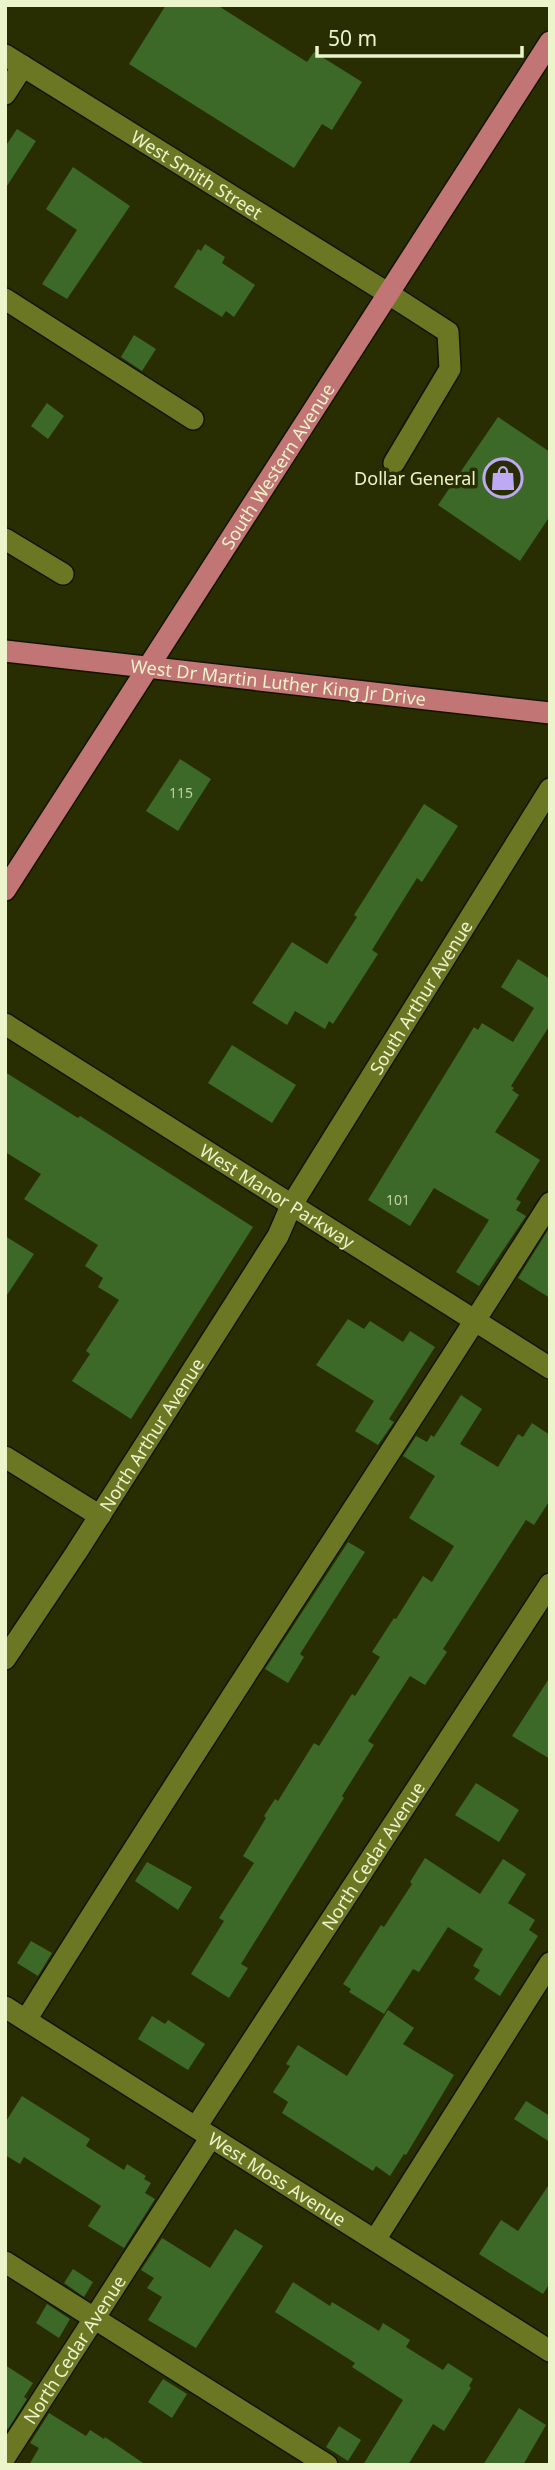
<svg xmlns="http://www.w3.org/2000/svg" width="555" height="2470" viewBox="0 0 555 2470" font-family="'Noto Sans',sans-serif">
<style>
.building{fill:#3d6928}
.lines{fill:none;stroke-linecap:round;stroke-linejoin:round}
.minor-casing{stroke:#111500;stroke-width:24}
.major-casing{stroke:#111500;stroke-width:24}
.minor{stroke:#6c7723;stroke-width:21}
.major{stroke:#c27575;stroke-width:21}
.labels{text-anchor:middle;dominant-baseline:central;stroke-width:7;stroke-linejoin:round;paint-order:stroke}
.number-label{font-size:14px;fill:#c0d1a2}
.street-label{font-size:18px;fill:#ebf4cb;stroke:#282e01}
.poi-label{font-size:18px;fill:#ebf4cb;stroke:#282e01;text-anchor:end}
</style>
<rect width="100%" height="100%" fill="#282e01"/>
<path class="building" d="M166,5H217L307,62L314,52L362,82L332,130L322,124L294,168L129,64Z
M17,129L36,141L5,189V147Z
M73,167L130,206L67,299L42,284L77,230L46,209Z
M205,244L225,257L222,263L255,285L234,317L226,311L222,317L174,287L198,249L201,251Z
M134,335L156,349L142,371L121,357Z
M47,403L64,416L48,439L31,426Z
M498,417L550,452V516L520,561L438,505Z
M180,759L211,779L178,831L146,811Z
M424,804L458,826L422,882L417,878L372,950L378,954L333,1024L329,1021L325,1029L295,1011L287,1025L252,1003L292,942L327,964L357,917L354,915Z
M518,959L550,979V1025L511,1086L514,1088L512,1090L519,1095L495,1132L540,1160L516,1199L521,1202L516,1210L526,1216L479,1286L456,1272L489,1220L434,1188L410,1226L368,1200L474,1027L478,1030L482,1023L513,1042L534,1008L501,987Z
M232,1045L296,1085L272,1123L208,1083Z
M5,1072L78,1118L80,1116L253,1227L131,1419L72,1381L90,1354L86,1351L119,1300L98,1287L103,1278L85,1266L98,1245L24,1199L41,1174L5,1152Z
M548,1230L550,1231V1298L518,1278Z
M5,1236L34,1254L5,1298Z
M348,1319L364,1329L370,1321L403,1342L410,1331L435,1347L389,1419L394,1422L378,1445L355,1431L374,1401L316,1365Z
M461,1395L482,1409L460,1444L498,1467L518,1434L523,1437L532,1423L550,1435V1500L534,1525L526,1520L443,1649L447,1652L425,1685L410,1676L368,1741L374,1745L342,1796L344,1798L241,1964L248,1968L229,1998L191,1974L224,1921L219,1918L254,1863L243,1856L266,1818L264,1816L275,1799L278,1801L314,1743L319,1746L352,1694L355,1696L380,1657L372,1652L394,1618L396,1619L423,1576L432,1582L454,1546L409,1518L435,1476L403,1456L416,1436L427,1442L431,1435L434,1437Z
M348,1542L365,1552L300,1654L304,1657L288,1683L265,1669Z
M550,1677V1759L512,1736Z
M476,1783L519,1810L499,1842L455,1815Z
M425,1858L480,1894L503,1859L526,1874L508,1903L535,1920L529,1930L538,1936L500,1996L474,1979L480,1970L473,1966L483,1949L448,1927L419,1972L413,1969L384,2014L349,1992L351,1989L343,1984L381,1925L384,1927L412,1884L410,1882Z
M147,1862L192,1887L178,1910L135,1881Z
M31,1941L52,1953L38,1976L17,1963Z
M388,2010L414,2028L403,2044L454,2075L406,2155L404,2154L390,2176L376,2166L373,2171L282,2113L288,2102L273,2092L290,2066L286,2064L298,2045L347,2076Z
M152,2016L165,2024L168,2020L205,2044L188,2070L138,2039Z
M22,2096L90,2139L86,2146L124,2170L127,2164L146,2176L144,2179L151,2183L145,2193L155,2199L124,2248L88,2226L101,2206L24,2157L20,2164L5,2155V2123Z
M526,2101L550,2116V2142L514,2119Z
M550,2183V2283L543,2294L479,2254L501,2220L518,2231Z
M235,2229L263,2246L196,2348L148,2320L162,2297L147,2288L154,2278L141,2270L162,2238L210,2268Z
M73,2269L93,2282L84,2297L64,2283Z
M293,2282L330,2306L332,2302L376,2329L379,2331L383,2323L410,2340L406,2347L443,2370L448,2363L473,2379L469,2386L471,2388L444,2431L433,2424L408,2465H363L403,2400L352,2367L355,2363L275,2312Z
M47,2304L70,2319L59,2338L36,2323Z
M5,2365L33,2383L24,2397L27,2399L8,2429L5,2428Z
M163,2379L187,2394L172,2418L148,2402Z
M519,2408L546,2425L523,2465H483Z
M49,2413L86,2436L90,2430L104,2439L105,2437L146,2465H29L39,2448L30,2443Z
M339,2426L361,2440L348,2461L326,2447Z"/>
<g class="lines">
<g class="minor-casing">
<g id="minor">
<path id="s1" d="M5,55L389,294L448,332L450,369L394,463"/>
<path d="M5,94L23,66"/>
<path d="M5,299L193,419"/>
<path d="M5,539L63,574"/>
<path id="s2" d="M5,1024L550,1368"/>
<path d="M5,1457L100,1516"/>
<path id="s3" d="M5,1659L76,1553L278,1236L291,1206L550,789"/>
<path id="s4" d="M5,2007L550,2351"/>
<path d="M26,2020C197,1745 377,1476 550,1203"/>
<path id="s5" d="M196,2127L550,1584"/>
<path d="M375,2240L550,1963"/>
<path d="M5,2262L327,2465"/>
<path id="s6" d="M5,2457L211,2137"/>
</g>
</g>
<g class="major-casing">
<g id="major">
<path id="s7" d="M5,651L550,713"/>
<path id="s8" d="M5,890L550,42"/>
</g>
</g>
<use href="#minor" class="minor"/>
<use href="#major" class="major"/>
</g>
<defs>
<g id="shop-ring" transform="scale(2.0125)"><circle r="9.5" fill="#282e01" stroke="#bea9f4" stroke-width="1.5"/><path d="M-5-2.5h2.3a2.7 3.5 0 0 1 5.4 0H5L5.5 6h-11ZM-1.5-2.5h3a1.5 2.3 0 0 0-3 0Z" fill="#bea9f4"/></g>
</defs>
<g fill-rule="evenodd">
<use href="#shop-ring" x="503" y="478"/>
</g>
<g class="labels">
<g class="number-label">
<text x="181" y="792">115</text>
<text x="398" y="1199">101</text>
</g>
<g class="street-label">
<text stroke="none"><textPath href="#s1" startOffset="226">West Smith Street</textPath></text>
<text stroke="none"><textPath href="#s8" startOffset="504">South Western Avenue</textPath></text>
<text stroke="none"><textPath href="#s7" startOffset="275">West Dr Martin Luther King Jr Drive</textPath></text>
<text stroke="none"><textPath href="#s3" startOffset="782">South Arthur Avenue</textPath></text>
<text stroke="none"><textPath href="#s2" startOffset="322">West Manor Parkway</textPath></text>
<text stroke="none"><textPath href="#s3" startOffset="268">North Arthur Avenue</textPath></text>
<text stroke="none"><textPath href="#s5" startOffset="324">North Cedar Avenue</textPath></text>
<text stroke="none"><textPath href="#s4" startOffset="322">West Moss Avenue</textPath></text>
<text stroke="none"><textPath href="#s6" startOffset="128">North Cedar Avenue</textPath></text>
</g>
<g class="poi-label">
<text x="476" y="478">Dollar General</text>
</g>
</g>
<rect width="555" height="2470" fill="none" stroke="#ebf4cb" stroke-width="14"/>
<path d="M317 46v10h205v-10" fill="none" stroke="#ebf4cb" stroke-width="3.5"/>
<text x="328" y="46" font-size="21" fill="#ebf4cb" stroke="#282e01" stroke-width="5" paint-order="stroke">50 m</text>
</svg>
